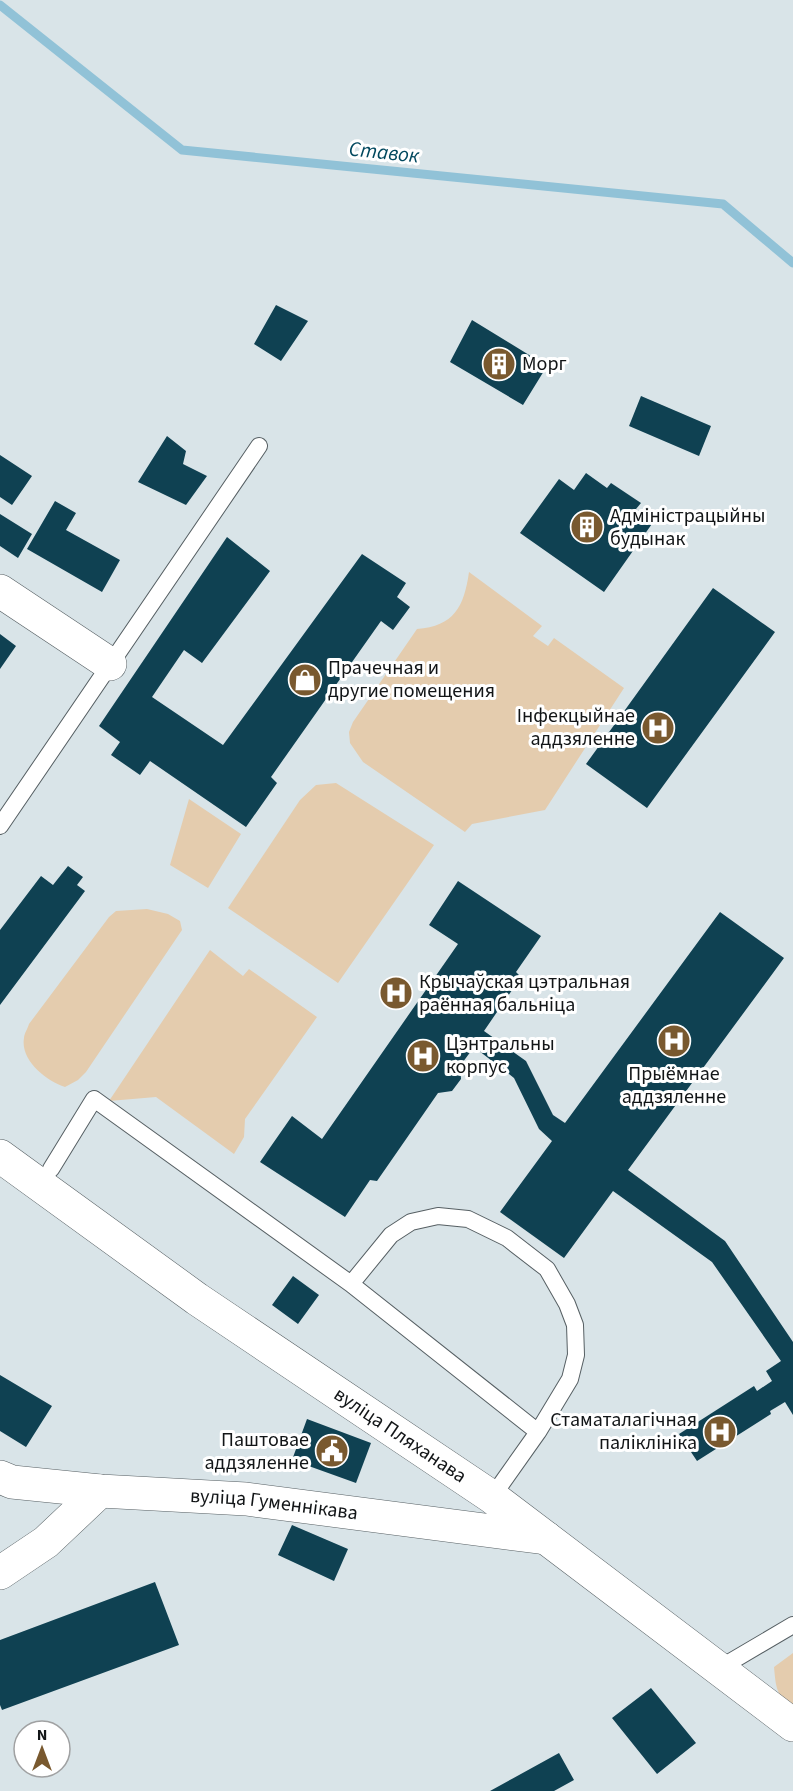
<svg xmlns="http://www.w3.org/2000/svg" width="793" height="1791" viewBox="0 0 793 1791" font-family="'Source Sans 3',sans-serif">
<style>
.green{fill:#e4ccae}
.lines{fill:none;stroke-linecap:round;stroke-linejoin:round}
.stream{stroke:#91c2d7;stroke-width:9}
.building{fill:#0f4152}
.service-casing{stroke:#565f63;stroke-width:18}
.minor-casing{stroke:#565f63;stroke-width:34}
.service{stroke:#fff;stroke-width:16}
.minor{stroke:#fff;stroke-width:33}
.labels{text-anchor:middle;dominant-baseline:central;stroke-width:6;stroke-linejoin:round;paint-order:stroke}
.poi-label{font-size:20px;fill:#121517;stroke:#fff;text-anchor:start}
.street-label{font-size:20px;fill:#121517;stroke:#fff}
.water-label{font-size:21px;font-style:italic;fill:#01485e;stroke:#fff}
</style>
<rect width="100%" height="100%" fill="#d9e4e8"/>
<path class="green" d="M469,572L542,626L533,636L548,646L554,638L624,688L545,810L472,824L465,832L363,762L350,743L349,732L353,722L417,629C454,626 464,607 469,572Z
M336,783L434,845L338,983L228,908L300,800L316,785Z
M189,799L241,834L208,888L170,865Z
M147,909L168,914L180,921L182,930L86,1072L78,1080L65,1087C46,1081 20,1060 24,1038C24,1034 28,1028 29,1024L109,917L116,911Z
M210,950L243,976L249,969L317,1017L245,1119L244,1137L234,1154L156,1097L109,1101Z
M793,1653V1708C776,1695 776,1688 774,1667Z"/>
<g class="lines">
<path class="stream" d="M0,5L182,150L723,204L793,263"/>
</g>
<path class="building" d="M276,305L308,321L281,361L254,344Z
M472,320L547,366L523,405L450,362Z
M641,396L711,426L699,456L629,426Z
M167,436L186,451L183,464L207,476L186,505L138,482Z
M0,455L32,476L12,505L0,497Z
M586,473L607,488L611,483L641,503L636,509L654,521L604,592L520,533L559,479L574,490Z
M55,501L76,513L66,530L120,560L102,592L27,549Z
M0,514L32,534L18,558L0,546Z
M227,537L270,571L202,663L184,650L152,697L223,745L362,554L406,583L397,597L410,607L393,630L381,621L271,777L277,783L246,827L150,761L140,775L111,755L120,742L99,726Z
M713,588L775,632L647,808L586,764Z
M0,634L16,646L0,669Z
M68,866L83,877L77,885L85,891L0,1005V930L41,876L53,885Z
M458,881L541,936L516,972L521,977L484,1031L526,1061L553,1115L565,1123L720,912L784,958L628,1170L725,1241L793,1342V1415L785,1402L770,1411L771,1414L697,1461L679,1434L754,1386L757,1391L772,1381L766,1371L781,1361L712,1262L613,1191L564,1258L500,1212L552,1141L539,1129L514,1078L474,1047L460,1066L461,1079L452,1091L438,1093L377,1181L370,1180L345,1217L260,1162L292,1116L322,1139L458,944L429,925Z
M293,1276L319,1295L298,1324L272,1305Z
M0,1375L52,1406L26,1447L0,1431Z
M307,1419L371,1443L356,1483L292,1460Z
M292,1525L348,1549L334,1581L278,1555Z
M155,1582L179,1645L2,1710L0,1705V1640Z
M651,1688L696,1743L657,1774L612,1718Z
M559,1753L574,1780L554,1791H490Z"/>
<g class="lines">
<g class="service-casing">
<path id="service" d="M0,826L259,446
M51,1169L94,1099L351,1284L538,1432L492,1497
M351,1284L391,1235L411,1222L438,1216L468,1219L507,1238L547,1269L567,1304L575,1325L576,1355L570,1379L538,1432
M720,1668L793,1625"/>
</g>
<g class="minor-casing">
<g id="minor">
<path d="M0,591L110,664"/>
<path id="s1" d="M0,1156L197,1299L492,1497L793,1725"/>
<path id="s2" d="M0,1477L12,1482L100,1491L246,1499L546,1538"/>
<path d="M0,1573L46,1542L100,1491"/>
</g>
</g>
<use href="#service" class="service"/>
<use href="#minor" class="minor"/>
</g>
<defs>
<g id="building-disc" transform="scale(1.725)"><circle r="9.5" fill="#79592f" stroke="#fff"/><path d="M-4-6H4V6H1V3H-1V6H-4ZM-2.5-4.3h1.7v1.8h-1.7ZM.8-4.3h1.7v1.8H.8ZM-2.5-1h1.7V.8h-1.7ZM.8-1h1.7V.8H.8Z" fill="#fff"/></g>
<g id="shop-disc" transform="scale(1.725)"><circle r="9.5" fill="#79592f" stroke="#fff"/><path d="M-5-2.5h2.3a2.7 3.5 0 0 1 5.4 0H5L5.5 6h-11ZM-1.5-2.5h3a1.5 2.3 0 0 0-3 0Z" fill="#fff"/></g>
<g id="hospital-disc" transform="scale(1.725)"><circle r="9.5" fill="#79592f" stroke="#fff"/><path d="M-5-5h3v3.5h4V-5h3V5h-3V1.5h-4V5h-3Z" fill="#fff"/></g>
<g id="civic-disc" transform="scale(1.725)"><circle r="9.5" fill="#79592f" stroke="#fff"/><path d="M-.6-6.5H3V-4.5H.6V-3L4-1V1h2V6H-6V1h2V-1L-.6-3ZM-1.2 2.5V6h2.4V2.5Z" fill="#fff"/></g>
</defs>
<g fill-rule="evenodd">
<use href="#building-disc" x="499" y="364"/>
<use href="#building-disc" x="587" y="527"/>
<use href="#shop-disc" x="305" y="680"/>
<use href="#hospital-disc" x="658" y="728"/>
<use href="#hospital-disc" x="396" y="993"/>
<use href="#hospital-disc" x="674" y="1041"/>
<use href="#hospital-disc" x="423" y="1056"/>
<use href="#hospital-disc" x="720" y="1432"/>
<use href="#civic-disc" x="332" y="1451"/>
</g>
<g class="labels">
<g class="poi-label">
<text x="522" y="364">Морг</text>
<text x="610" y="516">Адміністрацыйны<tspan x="610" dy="23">будынак</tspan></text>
<text x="328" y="668">Прачечная и<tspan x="328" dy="23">другие помещения</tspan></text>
<text x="635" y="716" text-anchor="end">Інфекцыйнае<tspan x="635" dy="23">аддзяленне</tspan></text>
<text x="419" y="982">Крычаўская цэтральная<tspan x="419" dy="23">раённая бальніца</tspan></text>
<text x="446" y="1044">Цэнтральны<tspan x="446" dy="23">корпус</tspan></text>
<text x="674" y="1074" text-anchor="middle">Прыёмнае<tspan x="674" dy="23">аддзяленне</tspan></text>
<text x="697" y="1420" text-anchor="end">Стаматалагічная<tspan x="697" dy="23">паліклініка</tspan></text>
<text x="309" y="1440" text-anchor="end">Паштовае<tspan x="309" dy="23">аддзяленне</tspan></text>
</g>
<g class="street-label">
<text stroke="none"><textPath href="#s1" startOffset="488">вуліца Пляханава</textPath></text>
<text stroke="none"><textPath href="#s2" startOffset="276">вуліца Гуменнікава</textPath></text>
</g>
<g class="water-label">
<text transform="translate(384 152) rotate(6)">Ставок</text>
</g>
</g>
<g transform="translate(42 1749)"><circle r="28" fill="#ffffff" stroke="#a0a1a2" stroke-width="1.5"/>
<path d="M0-4.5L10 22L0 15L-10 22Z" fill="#79592f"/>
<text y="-9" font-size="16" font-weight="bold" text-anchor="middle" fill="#121517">N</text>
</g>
</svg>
